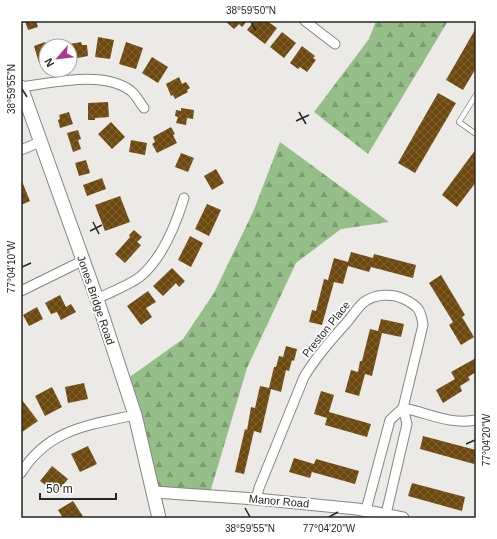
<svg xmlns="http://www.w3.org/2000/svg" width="497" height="539" viewBox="0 0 497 539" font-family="Arial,sans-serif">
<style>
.forest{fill:url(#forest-firs)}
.building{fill:url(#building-cross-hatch)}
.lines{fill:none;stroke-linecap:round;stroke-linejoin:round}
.service-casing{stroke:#868581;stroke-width:6}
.minor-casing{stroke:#868581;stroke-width:11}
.tertiary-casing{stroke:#868581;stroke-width:13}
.secondary-casing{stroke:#868581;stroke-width:15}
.service{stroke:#fff;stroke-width:4.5}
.minor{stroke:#fff;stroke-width:9}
.tertiary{stroke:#fff;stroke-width:11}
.secondary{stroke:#fff;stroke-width:13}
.ticks{fill:none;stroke:#262624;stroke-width:1.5}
.labels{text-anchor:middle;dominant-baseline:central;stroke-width:4;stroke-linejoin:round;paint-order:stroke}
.street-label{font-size:11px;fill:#262624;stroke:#fff}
.neatline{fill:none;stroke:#262624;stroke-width:1.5}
.ticks-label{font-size:10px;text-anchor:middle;fill:#262624}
</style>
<defs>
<pattern id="forest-firs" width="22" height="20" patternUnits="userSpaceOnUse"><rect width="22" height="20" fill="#96be88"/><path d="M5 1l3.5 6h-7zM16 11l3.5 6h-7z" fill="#7a9a6f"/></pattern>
<pattern id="building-cross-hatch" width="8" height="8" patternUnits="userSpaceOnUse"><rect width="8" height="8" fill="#6e4a10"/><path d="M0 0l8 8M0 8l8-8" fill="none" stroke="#7e6133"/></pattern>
</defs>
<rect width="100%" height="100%" fill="#ebeae6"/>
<path class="forest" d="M376,21H448L368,154L314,112L369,39Z
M280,142L389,222L341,229L296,263L247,368L209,496L154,492L124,381L183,339L214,293L253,212Z"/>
<path class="building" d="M25,21H36L38,27L28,30Z
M225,21H247L242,27L239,24L234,29Z
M254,21H267L277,28L265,44L247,30Z
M476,28V68L463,90L446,80Z
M282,32L296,43L284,58L270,47Z
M98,37L114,40L110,59L95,57Z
M45,42L47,46L46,61L39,63L34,46Z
M81,42L82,45H87L88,56L72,59L69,44Z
M126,42L143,48L136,69L119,64Z
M302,46L315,56L313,58L316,60L307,72L300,67L298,69L290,63Z
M152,57L168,67L158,83L142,73Z
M179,77L182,84L186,82L190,88L187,90L188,92L175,99L173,95L171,96L166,84Z
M438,93L456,103L415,173L398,163Z
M108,102L109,117L95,118V120H88V103Z
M181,108L194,110L193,119L187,118L186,125L176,123L178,117L175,116L176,110L181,111Z
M69,112L73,124L60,128L58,120L60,119L59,115Z
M111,122L125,137L112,149L98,134Z
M171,127L175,134L173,135L177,143L157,153L152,144L155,142L153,137Z
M78,130L81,139L78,140L81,149L73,152L67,133Z
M131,140L147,143L145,155L129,152Z
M476,149V182L457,207L442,195Z
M181,153L194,158L188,172L175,167Z
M86,160L90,173L79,176L75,163Z
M216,169L224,183L212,190L204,176Z
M102,178L106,189L87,196L83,185Z
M21,179L30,201L21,205Z
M120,196L130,222L105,231L95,205Z
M207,204L221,210L209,236L195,229Z
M134,230L142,237L137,242L141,245L125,263L115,254L130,237L129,235Z
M190,236L203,243L191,267L178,260Z
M351,252L373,258L374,254L416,265L413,278L371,267L369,272L348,266L343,284L334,282L322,325L309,322L312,310L316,311L324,279L328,280L334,258L348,262Z
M172,268L185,281L179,287L176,283L163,296L153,286Z
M441,275L465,315L462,317L474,337L461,345L449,325L453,322L429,283Z
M148,291L156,302L146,308L152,317L141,325L127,306Z
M60,295L66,307L71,304L76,312L61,320L57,312L51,314L45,303Z
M37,307L43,319L29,326L23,315Z
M381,319L404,324L401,337L382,333L372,376L365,374L359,396L345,392L351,370L358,372L360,361H362L370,329L378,331Z
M286,346L297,349L294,361L292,360L289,371L286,370L281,392L271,389L261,433L254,431L244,474L235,472L245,429L247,430L251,407L255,408L260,386L269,388L274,367H276L279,356L283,357Z
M476,358V372L468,377L470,380L460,386L462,391L443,403L436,390L455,379L451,372Z
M84,383L88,399L68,403L65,387Z
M52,387L62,407L45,416L35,396Z
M321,391L334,395L329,412L371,424L367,437L325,425L327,418L314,414Z
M22,400L38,421L22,432L21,431V401Z
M423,436L476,450L474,464L420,449Z
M88,446L97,464L80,472L71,454Z
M294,458L314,464L316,459L359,471L355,484L312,472L310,478L289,472Z
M52,466L68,479L56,493L40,481Z
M412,483L465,497L462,511L408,496Z
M73,501L84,518H63L58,510Z"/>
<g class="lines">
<g class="service-casing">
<path id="service" d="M476,95L459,122L476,134"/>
</g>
<g class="minor-casing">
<path id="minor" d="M305,21L335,44
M21,87C53,83 103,70 131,91C136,95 140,103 144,108
M21,150L40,142
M21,291L82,261
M97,299C108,293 132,284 141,276C162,258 176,224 184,198
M403,408C429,413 449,425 476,420
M21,473C48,429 89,425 135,415
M256,499L259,488L304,377C316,357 332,339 348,321C353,315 358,307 364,302C375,294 392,293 404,299C418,306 421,310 423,325L403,408L407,424L386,514
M366,510L390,420L403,408"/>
</g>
<g class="tertiary-casing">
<path id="tertiary" d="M154,492L256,499L357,509L403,518"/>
</g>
<g class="secondary-casing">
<path id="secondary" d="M21,87L97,299L135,415L159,518"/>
</g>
<use href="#service" class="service"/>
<use href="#minor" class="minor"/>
<use href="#tertiary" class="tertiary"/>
<use href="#secondary" class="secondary"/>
</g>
<path class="ticks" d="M251,22L256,31M22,89L27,97M299,112L306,124M296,121L309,115M93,222L99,234M90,231L102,225M22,267L31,263M466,444L475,440M245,508L250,517M329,517L338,512"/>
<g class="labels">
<g class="street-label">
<text transform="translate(96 300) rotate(71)">Jones Bridge Road</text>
<text transform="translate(326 329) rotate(-51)">Preston Place</text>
<text transform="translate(279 501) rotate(5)">Manor Road</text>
</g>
</g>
<rect width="497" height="539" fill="none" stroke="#ffffff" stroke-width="44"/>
<g transform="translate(58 58) rotate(242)"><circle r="19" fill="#ffffff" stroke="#a8a8a7"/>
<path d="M0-3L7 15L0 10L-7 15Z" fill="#a93894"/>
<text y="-6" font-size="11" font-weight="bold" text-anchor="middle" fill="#262624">N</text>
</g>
<path d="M40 493v6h76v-6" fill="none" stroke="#262624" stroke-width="2"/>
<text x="46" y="493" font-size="12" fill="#262624" stroke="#ffffff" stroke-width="3" paint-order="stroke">50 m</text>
<rect x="22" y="22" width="453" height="495" class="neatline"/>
<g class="ticks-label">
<text x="251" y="14">38°59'50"N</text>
<text transform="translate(11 89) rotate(-90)" y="4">38°59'55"N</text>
<text transform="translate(11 267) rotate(-90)" y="4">77°04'10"W</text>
<text transform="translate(486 440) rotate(-90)" y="4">77°04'20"W</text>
<text x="250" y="532">38°59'55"N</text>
<text x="329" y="532">77°04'20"W</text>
</g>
</svg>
